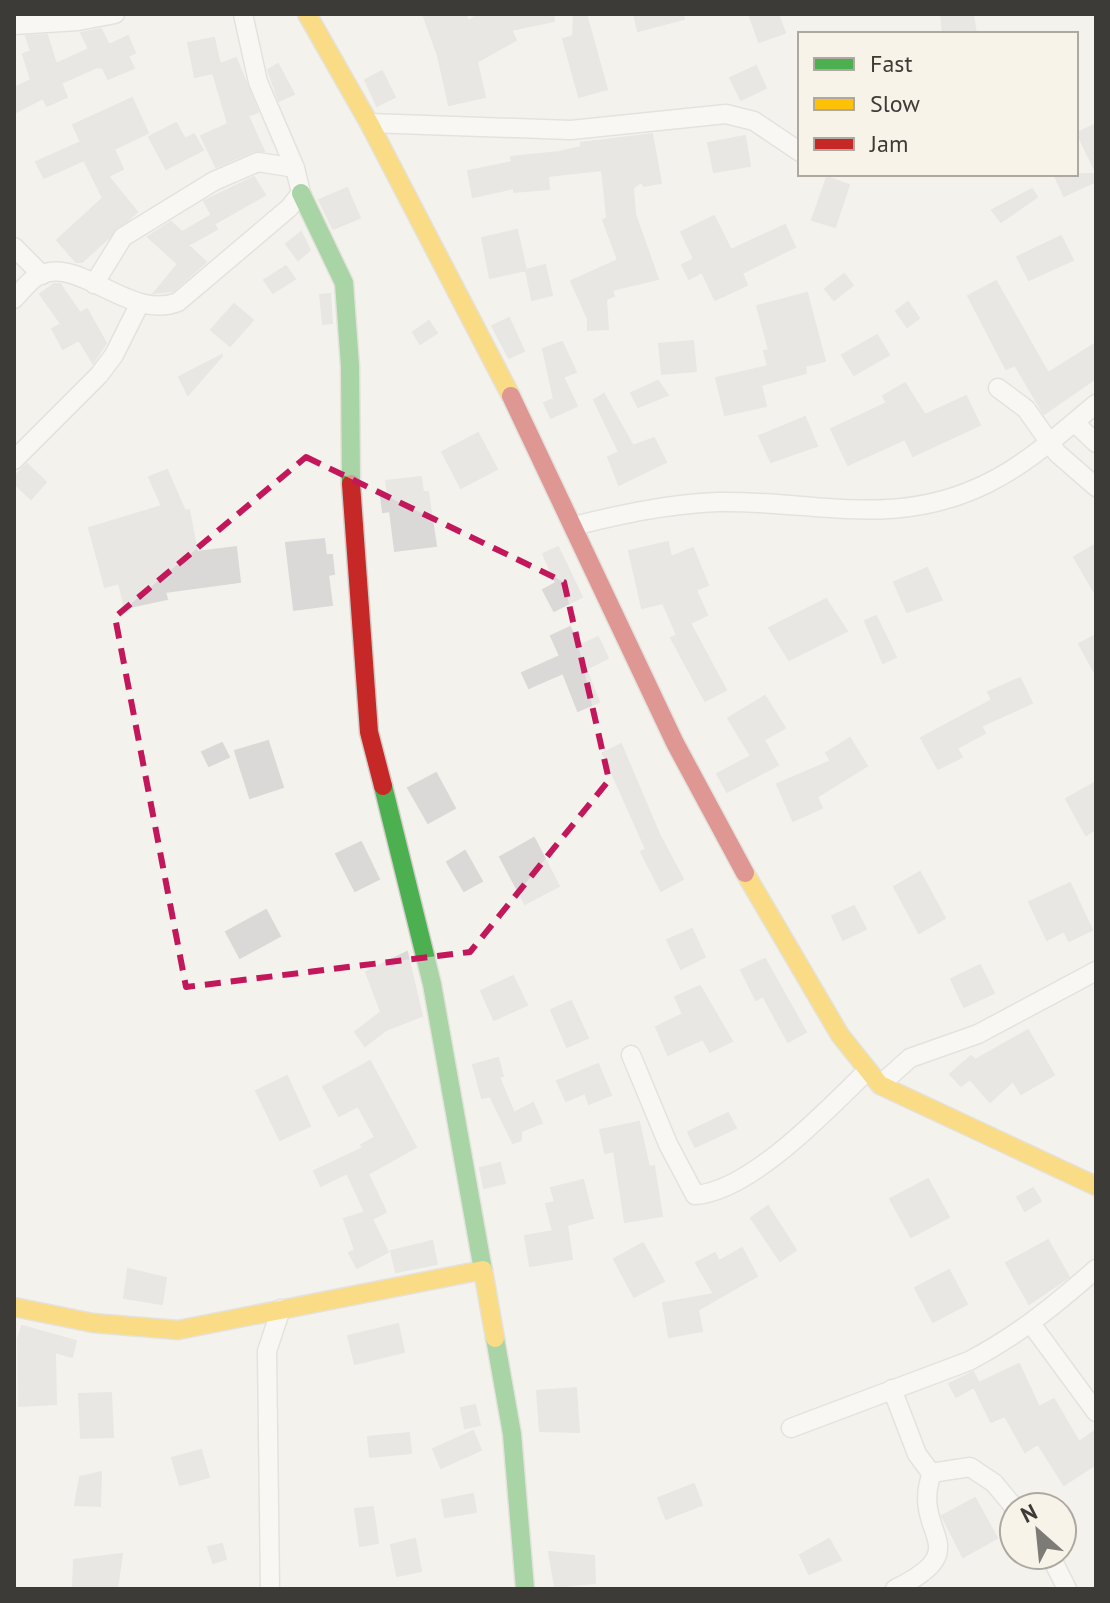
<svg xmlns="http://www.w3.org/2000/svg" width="1110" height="1603" viewBox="0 0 1110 1603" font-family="'PT Sans',sans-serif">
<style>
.building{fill:#dad9d8;stroke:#dad9d8;stroke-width:2}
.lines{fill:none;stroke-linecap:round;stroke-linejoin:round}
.street-casing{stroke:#d1cfca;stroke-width:21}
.fast-casing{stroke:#d1cfca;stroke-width:21}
.slow-casing{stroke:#d1cfca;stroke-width:21}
.jam-casing{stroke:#d1cfca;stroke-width:21}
.street{stroke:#fdfdfc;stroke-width:18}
.fast{stroke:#4caf50;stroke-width:18}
.slow{stroke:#ffc107;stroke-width:18}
.jam{stroke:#c62828;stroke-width:18}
.marked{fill:none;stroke:#c2185b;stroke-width:6;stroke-dasharray:16 10;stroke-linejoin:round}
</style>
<rect width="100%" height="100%" fill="#f4f2ec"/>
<path class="building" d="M423,14H466L468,21L481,14H553L554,21L511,30L516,40L477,62L485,97L449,105L438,56Z
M574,14H586L607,89L579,97L563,39L573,36Z
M634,14H683L684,19L638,31Z
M749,14H778L785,33L759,42Z
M941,14H973L976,34H943Z
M101,29L109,45L128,36L135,53L128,56L134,68L108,79L103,68L97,67L61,83L67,97L47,106L43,98L14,113V88L31,80L23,54L31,51L26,36L47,35L56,64L89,49L81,33Z
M214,38L220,64L236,58L258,112L248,116L264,151H253L216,167L201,136L228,124L213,73L195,77L188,43Z
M278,64L294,94L279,101L268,70Z
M756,66L766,88L741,100L730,78Z
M382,71L395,97L377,106L365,80Z
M132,98L148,133L114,149L123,169L108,176L137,212L82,262H76L57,240L103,198L84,160L44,178L36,162L81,142L73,125Z
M176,123L185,139L194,134L203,150L166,169L149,137Z
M1096,124V172L1077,133Z
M652,134L661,183L644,186L641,182L633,188L635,214L658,279L612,290L614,296L606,299L608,329L588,330V319L571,281L618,260L603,220L607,218L602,170L548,176L549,189L514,192V188L473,197L468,171L512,162L511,157L559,152L581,147V143Z
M745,136L750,166L714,172L708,143Z
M1054,174H1096V181L1064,196Z
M254,177L265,195L216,223L204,201Z
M827,177L849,185L835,227L812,220Z
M347,188L360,218L333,229L319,200Z
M1032,189L1037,197L1001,222L992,210Z
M210,216L217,229L188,245L206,262L173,291L154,293L178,264L148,237L171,222L182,232Z
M714,216L731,250L785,225L795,247L742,273L747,285L715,300L702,272L689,279L682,265L694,259L681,232Z
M517,230L526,270L490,278L482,238Z
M301,232L310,250L298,260L286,244Z
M1061,236L1073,260L1029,280L1017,257Z
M545,265L552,295L532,300L526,270Z
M286,266L295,279L273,293L264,280Z
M844,274L853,285L834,300L825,289Z
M996,281L1048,373L1096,343V378L1044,414L1015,365L1006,369L968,296Z
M54,284H60L80,313L87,309L106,343L93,363L79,340L63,349L52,329L61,324L40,294Z
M807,293L825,361L805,366L806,373L761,385L766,406L725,415L716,378L768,366L764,351L769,350L757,306Z
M330,294L332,323L323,324L320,295Z
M908,302L919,318L907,327L896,311Z
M234,304L253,320L230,346L211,330Z
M509,318L524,351L509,358L492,326Z
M429,321L437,333L420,344L413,332Z
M877,335L889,355L854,375L842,355Z
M693,341L696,371L662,374L659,344Z
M562,342L576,372L563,377L577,406L551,418L544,403L554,399L543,349Z
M222,355V356L188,395L179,377Z
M658,381L668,395L638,407L631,393Z
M905,383L925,415L966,396L980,425L913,456L905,439L848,465L831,429L887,403L883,396Z
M604,394L633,446L654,438L666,462L619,485L608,457L619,452L594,400Z
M805,417L817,446L771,462L759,436Z
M478,433L497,469L461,488L442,452Z
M27,464L46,482L31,499L14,483V477Z
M167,470L185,511L189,510L197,552L236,547L240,582L165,592L167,599L125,608L119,583L105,587L89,528L162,506L149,477Z
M421,477L423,492H428L436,546L395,551L390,511L383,512L381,496L388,495L386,481Z
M324,539L326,555H332L334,574L328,575L332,605L294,610L286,543Z
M668,542L671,557L693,548L708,585L696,590L707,615L690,623L726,690L705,701L671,638L677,635L663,603L642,608L629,551Z
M1096,544V595L1074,557Z
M558,547L582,597L554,611L543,590L556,583L543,554Z
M927,568L942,600L907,612L894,582Z
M826,599L847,631L789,660L769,628Z
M876,616L896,657L883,663L865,621Z
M570,627L579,646L598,637L608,658L586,669L599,702L578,711L563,673L529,688L522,673L560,656L551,636Z
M1096,635V675L1079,644Z
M1020,678L1032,703L981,726L985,733L957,748L962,757L938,769L921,738L992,700L988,692Z
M765,696L785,728L764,740L778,765L727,792L717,774L751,756L728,718Z
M850,738L867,766L817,797L822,808L793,821L777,784L831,761L826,753Z
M268,741L283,787L250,798L235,751Z
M222,743L229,757L209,766L202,752Z
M621,744L659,834L683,879L661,891L641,852L646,849L603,753Z
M436,773L455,808L428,823L408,788Z
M1096,782V829L1086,835L1066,799Z
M534,838L559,886L525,904L500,857Z
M361,842L379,879L355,891L336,854Z
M465,851L482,881L464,891L447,862Z
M920,872L945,918L919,933L894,887Z
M1070,883L1092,930L1069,941L1064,931L1047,940L1029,902Z
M854,906L866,929L843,940L832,916Z
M266,910L280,936L240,958L226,932Z
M692,929L705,957L681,969L667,940Z
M407,952L422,1016L386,1030L365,1046L355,1032L381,1012L366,972Z
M765,959L806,1032L788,1042L763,996L756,1000L741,970Z
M980,965L994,993L964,1007L951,979Z
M513,976L527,1005L494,1020L481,991Z
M700,986L732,1041L710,1052L703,1039L668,1055L656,1027L683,1014L675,997Z
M571,1001L588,1038L567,1047L551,1010Z
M1028,1030L1054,1075L1021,1094L1013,1081L990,1102L970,1079L961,1086L950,1074L971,1056L975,1060Z
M498,1058L503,1076L499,1077L514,1113L533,1103L542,1123L521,1131V1140L513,1143L490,1096L482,1098L473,1065Z
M370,1061L416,1147L368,1174L386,1212L372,1219L388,1252L357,1268L349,1253L355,1250L344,1219L365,1212L347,1173L321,1186L314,1171L363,1148L361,1145L375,1137L358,1106L339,1116L323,1087Z
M598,1064L611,1095L589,1104L585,1093L566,1101L557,1081Z
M287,1076L310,1126L280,1140L256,1091Z
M728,1113L736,1128L695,1147L688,1132Z
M639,1122L649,1167L654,1166L662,1216L625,1222L614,1151L605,1153L600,1130Z
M500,1163L505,1183L484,1188L480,1168Z
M928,1179L949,1217L911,1237L890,1199Z
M583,1180L593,1218L567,1225L572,1259L530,1266L525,1236L553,1231L546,1204L555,1202L551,1188Z
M1033,1188L1041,1201L1025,1211L1017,1197Z
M768,1206L796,1250L780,1261L751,1218Z
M1048,1240L1069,1277L1029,1304L1006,1263Z
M432,1241L437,1264L396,1272L391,1251Z
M643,1243L664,1281L634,1297L614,1259Z
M742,1248L757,1276L698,1310L702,1331L669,1337L663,1303L714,1294L696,1263L715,1253L719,1261Z
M128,1269L166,1278L162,1304L124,1298Z
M949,1270L967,1304L933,1322L915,1288Z
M398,1324L404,1352L355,1364L348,1336Z
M22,1326L76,1341L72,1357L55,1352L56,1404L19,1406L18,1339Z
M1019,1364L1039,1407L1054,1399L1079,1442L1096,1430V1464L1064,1485L1038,1444L1025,1452L1005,1416L991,1422L974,1387L956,1397L949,1384L973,1372L979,1383Z
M576,1388L579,1432L540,1431L537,1391Z
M111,1393L113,1437L81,1438L79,1394Z
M475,1405L480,1425L465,1428L461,1408Z
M473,1431L481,1450L441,1468L433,1449Z
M409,1433L411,1453L370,1457L368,1437Z
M201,1450L209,1477L180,1485L172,1458Z
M101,1472L100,1506L75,1505L80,1477Z
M694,1484L702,1505L666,1519L658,1498Z
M473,1494L476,1512L445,1517L442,1500Z
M975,1498L997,1538L963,1557L942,1516Z
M373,1507L378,1543L360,1546L355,1509Z
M415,1539L421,1571L397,1576L391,1545Z
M829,1539L841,1560L809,1574L800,1555Z
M222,1544L226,1559L213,1563L208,1547Z
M549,1552L594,1556L595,1583L555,1587Z
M122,1554L117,1589H73L74,1560Z"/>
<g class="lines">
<g class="street-casing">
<path id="street" d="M14,25L78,21L115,14
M369,123L571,130L726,114L754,121L800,152
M14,247L42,275
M94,284L123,237L214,181L258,162L295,168
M14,299C21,292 28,282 36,277C77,252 129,322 178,302L289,208L301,193L295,168L258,82L243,14
M998,388L1026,409L1057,453L1096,487
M1074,422L1096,443
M14,460L99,375L114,355L140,303
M574,526C622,514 668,504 718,502C814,500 894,530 988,483C1027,464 1063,431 1096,404
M631,1055L668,1144L695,1195C751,1191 827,1110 866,1072
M880,1085L910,1058L978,1034L1096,971
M1032,1325L1096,1412
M892,1389L917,1454L931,1473L970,1467L994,1483L1014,1507
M791,1428L969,1361C1017,1336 1055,1305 1096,1269
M1050,1555L1067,1589
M270,1589L267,1351L281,1309
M895,1589C980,1547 909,1535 932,1473"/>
</g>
<g class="fast-casing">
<path id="fast" d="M301,193L344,283L350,366L351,484
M383,786L432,984L483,1270
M495,1338L512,1434L525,1589"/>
</g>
<g class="slow-casing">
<path id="slow" d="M307,14L369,123L511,396
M745,873L840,1035L880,1085L1096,1186
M14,1307L93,1323L178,1330L483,1270L495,1338"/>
</g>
<g class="jam-casing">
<path id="jam" d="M511,396L675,743L745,873
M351,484L369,732L383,786"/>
</g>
<use href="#street" class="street"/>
<use href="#fast" class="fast"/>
<use href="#slow" class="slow"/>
<use href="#jam" class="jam"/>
</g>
<path d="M0 0H1110V1603H0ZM306,457L564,582L609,780L470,952L186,987L115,617Z" fill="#f4f2ec" fill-opacity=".55" fill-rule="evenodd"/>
<path class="marked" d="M306,457L564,582L609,780L470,952L186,987L115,617Z"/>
<rect width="1110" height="1603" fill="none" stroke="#3d3b37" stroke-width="32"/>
<rect x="798" y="32" width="280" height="144" fill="#f8f3e8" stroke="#ada9a1" stroke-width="2"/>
<rect x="814" y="58" width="40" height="12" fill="#4caf50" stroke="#ada9a1" stroke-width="2"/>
<text x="870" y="72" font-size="24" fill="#3d3b37">Fast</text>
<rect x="814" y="98" width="40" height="12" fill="#ffc107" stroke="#ada9a1" stroke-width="2"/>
<text x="870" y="112" font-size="24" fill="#3d3b37">Slow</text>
<rect x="814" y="138" width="40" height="12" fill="#c62828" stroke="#ada9a1" stroke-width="2"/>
<text x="870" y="152" font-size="24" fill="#3d3b37">Jam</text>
<g transform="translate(1038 1531) rotate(333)"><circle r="38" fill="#f8f3e8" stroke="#ada9a1" stroke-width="2"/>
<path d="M0-6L14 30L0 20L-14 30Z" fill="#7d7b76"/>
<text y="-12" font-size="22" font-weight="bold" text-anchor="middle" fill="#3d3b37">N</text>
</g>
</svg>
